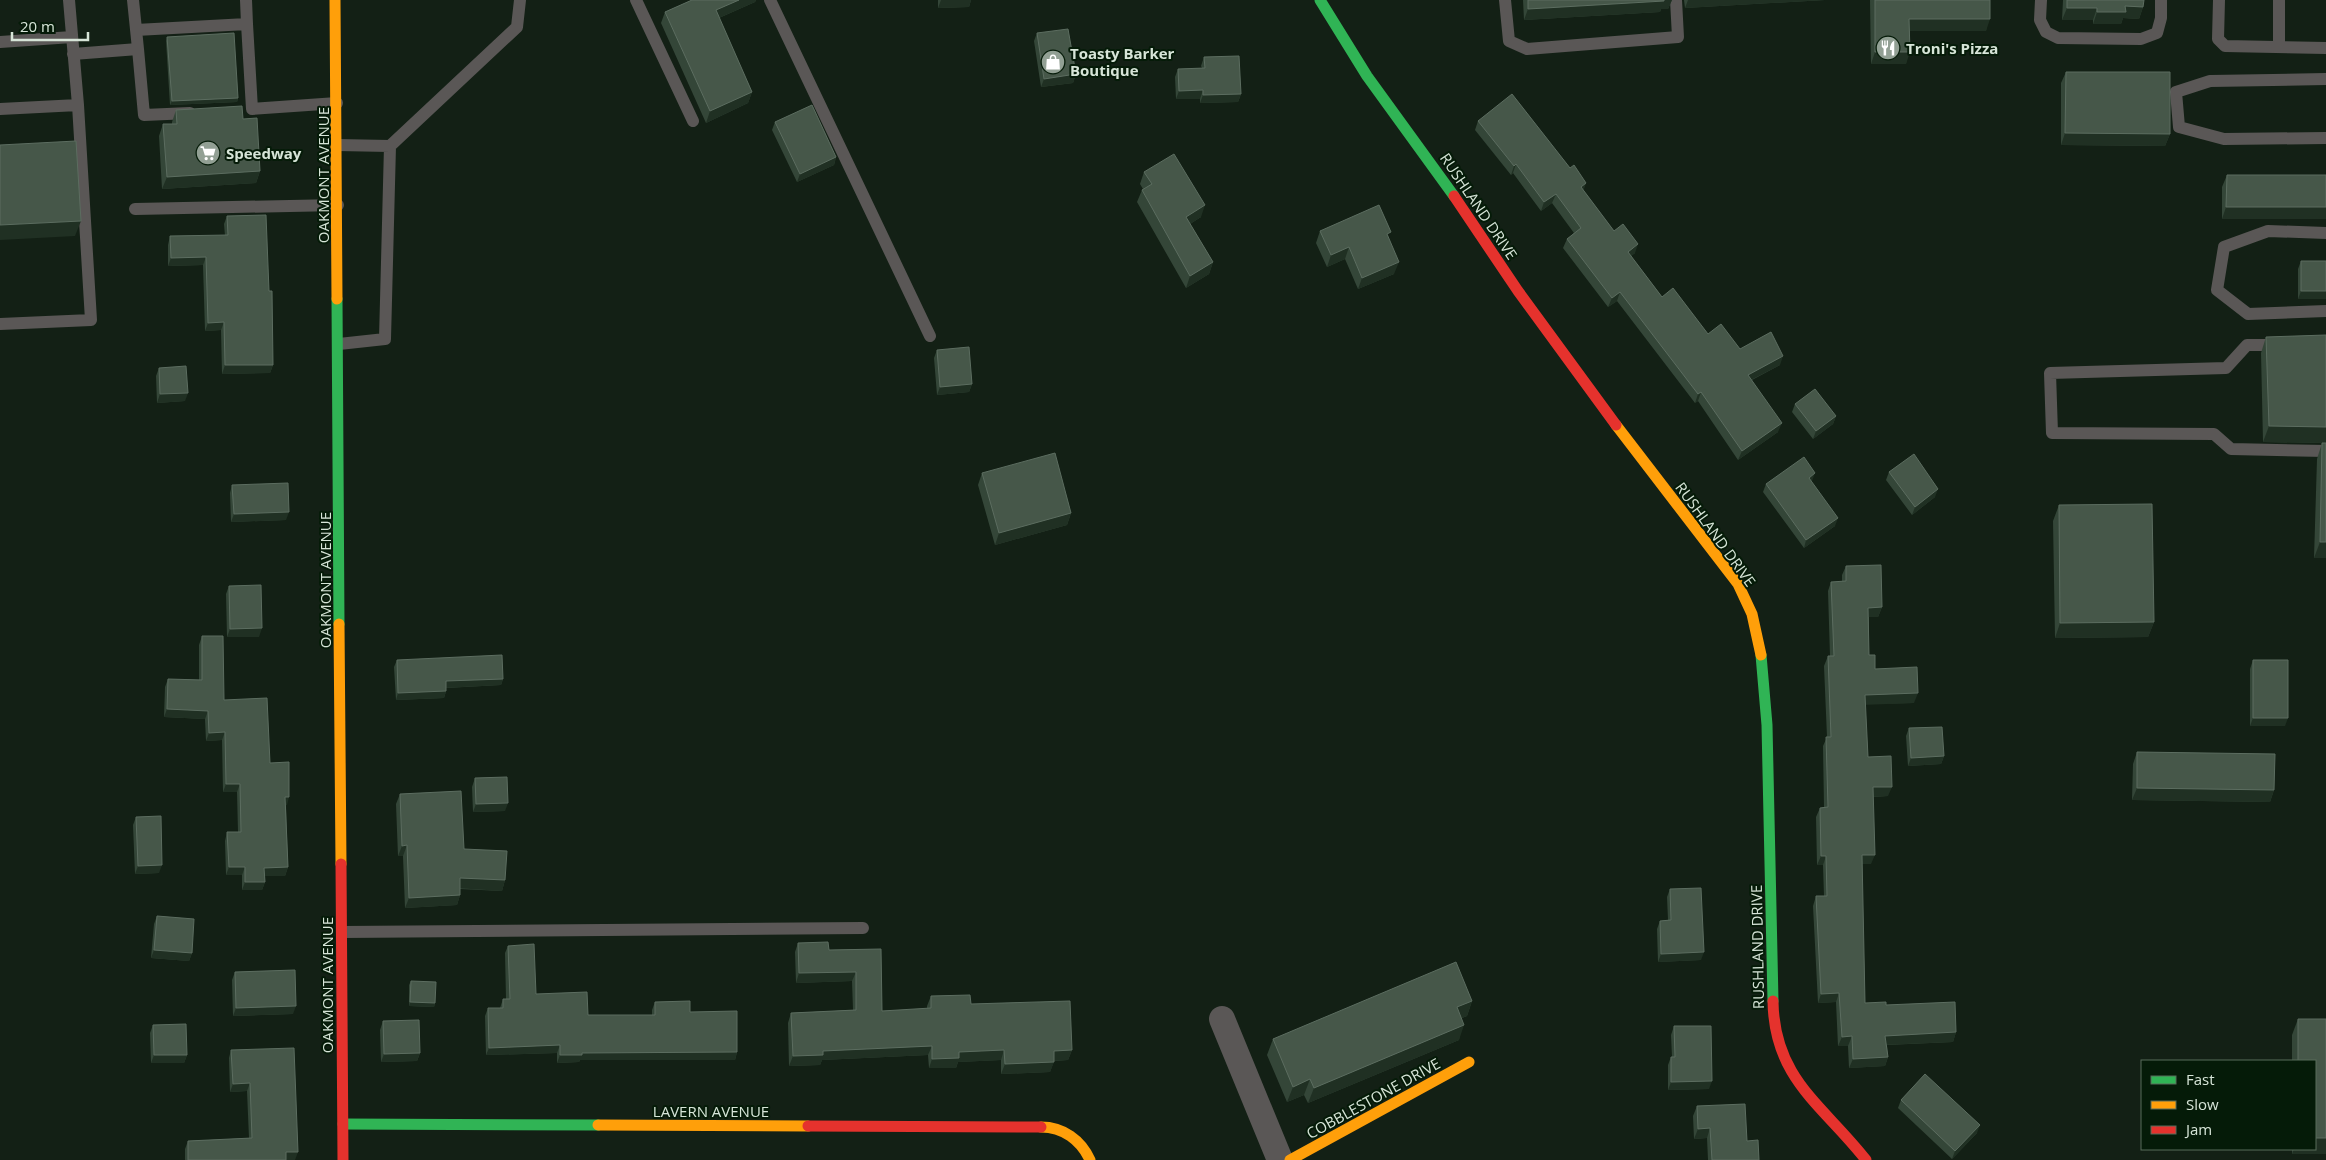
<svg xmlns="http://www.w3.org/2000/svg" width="2326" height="1160" viewBox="0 0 2326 1160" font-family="'Open Sans',sans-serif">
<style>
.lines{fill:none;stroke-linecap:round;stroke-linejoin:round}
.lane{stroke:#5a5756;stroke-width:12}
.street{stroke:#5a5756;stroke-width:26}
.fast{stroke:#30b455;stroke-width:11}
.slow{stroke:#ff9f0a;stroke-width:11}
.jam{stroke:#e5322d;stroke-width:11}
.wall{fill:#344638}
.shaded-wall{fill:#203023}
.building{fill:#465749;stroke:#5c6d60}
.labels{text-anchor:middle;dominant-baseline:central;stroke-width:4;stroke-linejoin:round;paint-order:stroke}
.poi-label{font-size:15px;font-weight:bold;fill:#d7e5d8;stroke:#051b08;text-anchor:start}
.street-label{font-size:15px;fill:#d7e5d8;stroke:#051b08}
</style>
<rect width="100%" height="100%" fill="#132015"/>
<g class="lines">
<path class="lane" d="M246,0L247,24
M636,0L693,121
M770,0L930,336
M1505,0L1509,41L1527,49L1678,37L1676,0
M2041,0L2040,20L2046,32L2058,38L2141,39L2157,33L2161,18V0
M2219,0L2218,39L2225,46L2326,48
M136,30L247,24L252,109L337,103
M0,42L72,37
M2279,46V0
M138,49L144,115L190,113
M73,54L138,49L133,0
M2326,79L2210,81L2176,92L2179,127L2224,139L2326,138
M0,109L78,105L69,0
M337,145L390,146L385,339L339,344
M390,146L517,27L520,0
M135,209L338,205
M2326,233L2268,231L2224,247L2217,290L2248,314L2326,311
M0,324L91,320L78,105
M2281,345H2247L2226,368L2050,373L2052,433L2214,434L2231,449L2326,451
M342,932L863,928"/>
<path class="street" d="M1222,1019L1280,1160"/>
<path class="fast" d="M1320,0L1367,76L1454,196
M337,299L339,624
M1761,655L1767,725L1773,1001
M343,1124L598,1125"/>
<path class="slow" d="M335,0L337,299
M1616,425L1738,584L1752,614L1761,655
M339,624L341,864
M598,1125L808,1126
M1041,1127C1063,1127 1081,1140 1090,1160
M1290,1160L1469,1062"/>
<path class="jam" d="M1454,196L1518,291L1616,425
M341,864L343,1160
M1773,1001C1774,1079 1823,1105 1866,1160
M808,1126L1041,1127"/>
</g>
<path class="wall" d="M692,0H756L755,2L719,18L752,92L748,103L706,123L661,23L665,12Z
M938,0H971L969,7L938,8Z
M1523,0H1672L1668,9H1661L1660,12L1524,20Z
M1684,0H1825L1685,8Z
M1870,0H1990L1986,31H1910L1906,64H1871Z
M2063,0H2144L2143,7L2139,19L2123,18L2121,24H2093V20H2062Z
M1037,33L1076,74L1073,83L1041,87L1034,41Z
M167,37L238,98L237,102L170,105L166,41Z
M1204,57L1241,94L1238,102L1200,103V99H1176L1175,77L1178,69L1202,68L1201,66Z
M2066,72L2170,134L2165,146L2061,145V83Z
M176,110L243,119L260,171L256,183L162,189L159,136L163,124H172V122Z
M1478,121L1570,168L1586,183L1583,190L1614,231L1635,253L1631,256L1662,297L1708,334L1740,349L1780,365L1752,380L1778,432L1738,460L1698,401L1695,403L1617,301L1608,307L1563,248L1567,239L1574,233L1552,203L1541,211L1513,173L1511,175L1475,130Z
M775,122L836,157L834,165L797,182L772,130Z
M1144,172L1201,217L1190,224L1213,262L1209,274L1186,288L1137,202L1142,190L1143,189L1140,184Z
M2227,175H2326L2222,219V187Z
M227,216L269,291L273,365L270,373L222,374L221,330L205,331L203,265L168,266V245L170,236H225L224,224Z
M1320,231L1388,238L1394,274L1358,289L1345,259L1327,267L1316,243Z
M2301,261H2326V299H2298V269Z
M2266,337L2326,443L2263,442L2261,353Z
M937,350L972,384L969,392L937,395L934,358Z
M159,368L185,401L157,403L156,376Z
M1795,404L1836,416L1833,424L1813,439L1792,412Z
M2322,443L2326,558H2314L2317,459Z
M1889,472L1935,497L1912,515L1886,480Z
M982,473L1071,513L1067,525L995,545L978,485Z
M1812,481L1811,482L1835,526L1804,548L1763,492L1766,484Z
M232,485L286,520L231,522L230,493Z
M2059,505L2154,622L2148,637L2055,638L2053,521Z
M1846,566L1882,607L1878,617H1869V655L1875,669L1914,703L1865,704L1868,757L1888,796L1873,797L1871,864H1862L1865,1003L1886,1005L1956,1032L1953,1042L1887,1045L1888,1057L1885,1066L1849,1068L1848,1046H1838L1836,1002L1818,1003L1813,906L1816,896H1824L1823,865H1817L1816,817L1820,808L1824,807L1823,746L1827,737L1824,666L1828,656H1830L1828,591L1831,582H1842V575Z
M229,586L259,637H227L226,594Z
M202,636L224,700L270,763L287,805H286L288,867L285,876H265V882L262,890H242V875H226L225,841L227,832H238L237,792H223L222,740L206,741L205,719L164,717L165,687L168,679L199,680V645Z
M397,660L503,679L501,685L446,688V691L444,698L396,700L394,667Z
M2253,660L2285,726H2250V669Z
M1909,728L1944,756L1941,764L1908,766L1906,736Z
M2137,752L2274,790L2270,802L2132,800L2133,764Z
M475,778L505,811L473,812L472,787Z
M400,794L464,849L505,880L502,891L460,889V895L457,905L405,908L403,856H398L396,804Z
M136,817L159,873L135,874L133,825Z
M1670,889L1701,960L1658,962L1657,929L1660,921L1668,920L1667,897Z
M157,916L192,953L189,961L151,958L154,924Z
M798,943L829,950L881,949L882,1011L927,1009V1006L931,996L971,1004L1072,1050L1068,1060L1054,1061L1050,1072L1001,1074V1060L958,1062L956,1068H929L928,1055L822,1060L820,1065L789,1066L788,1023L791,1013L853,1010L852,981L796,983L795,952Z
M508,946L536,994L588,1015H652V1010L655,1002L690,1012L737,1052L735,1060H580L579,1062L557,1063V1053L486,1055L485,1016L488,1008H500L503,999H506L505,953Z
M235,972L293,1014L233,1016L232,980Z
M411,981L435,1003L434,1007L409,1006V985Z
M1472,1001L1467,1016L1462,1018L1459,1040L1308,1103L1304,1095L1287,1102L1267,1055L1273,1039Z
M2298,1019H2326V1154H2292V1149H2315V1061H2292V1035Z
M383,1021L420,1053L417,1061L381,1062L380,1030Z
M153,1025L187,1055L184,1063H151L150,1033Z
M1674,1026L1709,1089L1668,1090V1065L1671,1057H1672L1671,1035Z
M231,1050L295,1160H185V1149L188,1141L249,1138L247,1091L230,1092L229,1058Z
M1901,1100L1977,1133L1952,1159L1898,1108Z
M1697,1106L1747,1141L1759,1160H1708L1707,1138L1694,1139L1693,1116Z"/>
<path class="shaded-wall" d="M739,0H756L755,2L712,21L716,10Z
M941,0H971L969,7L938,8Z
M1663,0H1672L1668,9H1661L1660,12L1524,20L1528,9Z
M1688,0H1825L1685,8Z
M2125,6L2143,7L2139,19L2123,18L2121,24H2093L2097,12Z
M2067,8H2097L2093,20H2062Z
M1909,19H1990L1986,31H1905Z
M1875,52H1910L1906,64H1871Z
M1076,74L1073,83L1041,87L1044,79Z
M1203,90L1200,99H1176L1179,91Z
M752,92L748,103L706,123L710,111Z
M1241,94L1238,102L1200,103L1203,95Z
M238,98L237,102L170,105L172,101Z
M2065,133L2170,134L2165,146L2061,145Z
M836,157L834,165L797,182L800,174Z
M1516,164L1513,173L1511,175L1514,166Z
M260,171L256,183L162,189L167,177Z
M1586,183L1583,192L1581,187Z
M1556,194L1552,203L1541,211L1544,202Z
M1205,205L1201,217L1182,229L1186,217Z
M2226,207H2326V219H2222Z
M81,221L75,236L0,240V225Z
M1638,244L1635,253L1625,261L1628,252Z
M1349,247L1345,259L1327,267L1331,255Z
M206,257L203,265L168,266L171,258Z
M1213,262L1209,274L1186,288L1190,276Z
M1399,262L1394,274L1358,289L1362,278Z
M2301,291H2326V299H2298Z
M1620,292L1617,301L1608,307L1612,298Z
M224,322L221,330L205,331L208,323Z
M1783,356L1780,365L1745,383L1748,375Z
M225,365H273L270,373L222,374Z
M972,384L969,392L937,395L940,387Z
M1701,392L1698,401L1695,403L1698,394Z
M188,393L185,401L157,403L160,394Z
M1836,416L1833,424L1813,439L1816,431Z
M1782,423L1778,432L1738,460L1742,451Z
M2269,426L2326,427V443L2263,442Z
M1815,473L1812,481L1806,486L1809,478Z
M1938,489L1935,497L1912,515L1915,507Z
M289,512L286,520L231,522L234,514Z
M1071,513L1067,525L995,545L999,533Z
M1838,518L1835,526L1804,548L1806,540Z
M2320,542H2326V558H2314Z
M1882,607L1878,617H1865L1868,608Z
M2154,622L2148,637L2055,638L2060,623Z
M262,628L259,637H227L230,629Z
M503,679L501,685L443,688L446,681Z
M446,691L444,698L396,700L398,693Z
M1918,693L1914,703L1861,705L1865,695Z
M167,709L208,711L205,719L164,717Z
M2253,718H2288L2285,726H2250Z
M225,732L222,740L206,741L209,733Z
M1944,756L1941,764L1908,766L1911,758Z
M226,784H240L237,792H223Z
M1873,787H1892L1888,796L1870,797Z
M2137,788L2274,790L2270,802L2132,800Z
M285,797H289L287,805L283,806Z
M508,803L505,811L473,812L476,804Z
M407,845L403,856H398L402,846Z
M1862,855H1875L1871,864H1859Z
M1821,856H1826L1823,865H1817Z
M162,865L159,873L135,874L138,866Z
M229,867H245L242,875H226Z
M288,867L285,876H261L264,868Z
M460,878L505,880L502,891L456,888Z
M245,882H265L262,890H242Z
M460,895L457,905L405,908L409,898Z
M154,950L192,953L189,961L151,958Z
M1704,952L1701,960L1658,962L1661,954Z
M856,972L852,981L796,983L799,973Z
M1839,993L1836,1002L1818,1003L1821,994Z
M1472,1001L1467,1016L1451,1022L1457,1007Z
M410,1002L435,1003L434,1007L409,1006Z
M296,1006L293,1014L233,1016L236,1008Z
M1464,1025L1459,1040L1308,1103L1314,1088Z
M1956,1032L1953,1042L1882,1045L1885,1036Z
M1852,1036L1848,1046H1838L1842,1037Z
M560,1045L557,1053L486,1055L489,1048Z
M932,1046L928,1055L822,1060L820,1065L789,1066L793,1056L823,1051Z
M1004,1050L1001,1060L958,1062L956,1068H929L932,1059L959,1052Z
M1072,1050L1068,1060L1050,1061L1054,1051Z
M737,1052L735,1060H580L579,1062L557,1063L560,1055L582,1053Z
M420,1053L417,1061L381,1062L384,1054Z
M154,1055H187L184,1063H151Z
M1888,1057L1885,1066L1849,1068L1853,1059Z
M1054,1062L1050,1072L1001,1074L1005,1064Z
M1310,1079L1304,1095L1287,1102L1293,1087Z
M1712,1081L1709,1089L1668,1090L1671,1082Z
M250,1083L247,1091L230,1092L233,1084Z
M1980,1125L1977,1133L1952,1159L1955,1151Z
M1710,1128L1707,1138L1694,1139L1698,1129Z
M2315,1138H2326V1154H2292L2294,1149H2315Z
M286,1152H298L295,1160H283Z"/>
<path class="building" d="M692,0H739L716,10L752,92L710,111L665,12Z
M1528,0H1664V1L1528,9Z
M1875,0H1990V19H1909L1910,52H1875Z
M2067,0H2144L2143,7L2125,6L2126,12H2097V8H2067Z
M1068,29L1076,74L1044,79L1037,33Z
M234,33L238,98L172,101L167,37Z
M1239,56L1241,94L1203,95V90L1179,91L1178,69L1205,68L1204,57Z
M2066,72H2170V134L2065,133Z
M1512,94L1570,168L1574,165L1586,183L1581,187L1614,231L1623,224L1638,244L1628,252L1662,297L1673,288L1708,334L1721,324L1740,349L1771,332L1783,356L1748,375L1782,423L1742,451L1701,392L1698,394L1620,292L1612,298L1567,239L1581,228L1556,194L1544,202L1516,164L1514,166L1478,121Z
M812,105L836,157L800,174L775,122Z
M242,106L243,119L257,118L260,171L167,177L163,124H177L176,110Z
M76,141L81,221L0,225V145Z
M1174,154L1205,205L1186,217L1213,262L1190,276L1142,190L1152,184L1144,172Z
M2227,175H2326V207H2226Z
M1379,205L1391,232L1387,234L1399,262L1362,278L1349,247L1331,255L1320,231Z
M266,215L269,291H272L273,365H225L224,322L208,323L206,257L171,258L170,236L228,235L227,216Z
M2301,261H2326V291H2301Z
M2326,335V427L2269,426L2266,337Z
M969,347L972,384L940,387L937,350Z
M186,366L188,393L160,394L159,368Z
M1815,389L1836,416L1816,431L1795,404Z
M2322,443H2326V542H2320Z
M1055,453L1071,513L999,533L982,473Z
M1914,454L1938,489L1915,507L1889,472Z
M1804,457L1815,473L1809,478L1838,518L1806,540L1766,484Z
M288,483L289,512L234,514L232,485Z
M2152,504L2154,622L2060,623L2059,505Z
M1881,565L1882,607L1868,608L1869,655H1875V669L1917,667L1918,693L1865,695L1868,757L1891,756L1892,787H1873L1875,855H1862L1865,1003L1886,1002V1005L1955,1002L1956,1032L1885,1036L1888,1057L1853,1059L1852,1036L1842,1037L1839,993L1821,994L1816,896H1827L1826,856H1821L1820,808L1828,807L1826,737H1831L1828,656H1834L1831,582L1846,581V566Z
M261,585L262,628L230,629L229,586Z
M202,636H223L224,700L267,698L270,763L289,762V797H285L288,867L264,868L265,882H245V867H229L227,832H241L240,784H226L225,732L209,733L208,711L167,709L168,679L202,680Z
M502,655L503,679L446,681V691L398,693L397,660Z
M2253,660H2288V718H2253Z
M1942,727L1944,756L1911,758L1909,728Z
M2137,752L2275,754L2274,790L2137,788Z
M507,777L508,803L476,804L475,778Z
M461,791L464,849L507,851L505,880L460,878V895L409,898L407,845L402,846L400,794Z
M161,816L162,865L138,866L136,817Z
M1701,888L1704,952L1661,954L1660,921L1671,920L1670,889Z
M157,916L194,919L192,953L154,950Z
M828,942L829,950L881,949L882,1011L931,1008V996L970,995L971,1004L1070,1001L1072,1050L1054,1051V1062L1005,1064L1004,1050L959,1052V1058L932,1059V1046L823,1051V1055L793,1056L791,1013L856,1010V972L799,973L798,943Z
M534,944L536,994L587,992L588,1015H655V1002L690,1001V1012L737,1011V1052L582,1053V1055H560V1045L489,1048L488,1008H503V999H510L508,946Z
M1456,962L1472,1001L1457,1007L1464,1025L1314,1088L1310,1079L1293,1087L1273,1039Z
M295,970L296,1006L236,1008L235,972Z
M411,981L436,982L435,1003L410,1002Z
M2298,1019H2326V1138H2315V1061H2298Z
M419,1020L420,1053L384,1054L383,1021Z
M186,1024L187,1055H154L153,1025Z
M1674,1026H1711L1712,1081L1671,1082V1057H1675Z
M294,1048L298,1152H286V1160H188V1141L252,1138L250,1083L233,1084L231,1050Z
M1925,1074L1980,1125L1955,1151L1901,1100Z
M1745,1104L1747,1141L1758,1140L1759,1160H1712L1710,1128L1698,1129L1697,1106Z"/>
<defs>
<g id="restaurant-disc" transform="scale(1.25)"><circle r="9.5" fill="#92a094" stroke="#051b08"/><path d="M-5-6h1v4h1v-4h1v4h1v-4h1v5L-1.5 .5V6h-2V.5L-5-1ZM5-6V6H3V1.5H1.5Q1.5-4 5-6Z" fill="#fff"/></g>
<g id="shop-disc" transform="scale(1.25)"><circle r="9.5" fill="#92a094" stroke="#051b08"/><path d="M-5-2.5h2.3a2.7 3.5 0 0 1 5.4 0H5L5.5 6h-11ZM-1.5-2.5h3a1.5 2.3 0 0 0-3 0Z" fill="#fff"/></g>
<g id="supermarket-disc" transform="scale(1.25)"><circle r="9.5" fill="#92a094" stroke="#051b08"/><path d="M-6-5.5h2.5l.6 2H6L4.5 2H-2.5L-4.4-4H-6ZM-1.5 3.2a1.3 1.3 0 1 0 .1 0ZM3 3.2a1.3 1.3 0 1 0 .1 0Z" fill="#fff"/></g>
</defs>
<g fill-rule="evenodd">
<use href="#restaurant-disc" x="1888" y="48"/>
<use href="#shop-disc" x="1053" y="62"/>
<use href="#supermarket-disc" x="208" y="153"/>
</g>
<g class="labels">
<g class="poi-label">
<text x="1906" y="48">Troni's Pizza</text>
<text x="1070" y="53">Toasty Barker<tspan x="1070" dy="17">Boutique</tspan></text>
<text x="226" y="153">Speedway</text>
</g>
<g class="street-label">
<text transform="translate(323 175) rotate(-90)">OAKMONT AVENUE</text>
<text transform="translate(1479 206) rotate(56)">RUSHLAND DRIVE</text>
<text transform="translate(1716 534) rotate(54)">RUSHLAND DRIVE</text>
<text transform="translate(325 580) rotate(-90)">OAKMONT AVENUE</text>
<text transform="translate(1757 947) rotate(-91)">RUSHLAND DRIVE</text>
<text transform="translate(327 985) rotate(-90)">OAKMONT AVENUE</text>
<text transform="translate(1373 1098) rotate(-29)">COBBLESTONE DRIVE</text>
<text x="711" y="1111">LAVERN AVENUE</text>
</g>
</g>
<rect x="2141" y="1060" width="175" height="90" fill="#051b08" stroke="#596c5b"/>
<rect x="2151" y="1076" width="25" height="8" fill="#30b455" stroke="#596c5b"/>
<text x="2186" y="1085" font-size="15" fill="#d7e5d8">Fast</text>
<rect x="2151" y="1101" width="25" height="8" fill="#ff9f0a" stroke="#596c5b"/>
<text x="2186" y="1110" font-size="15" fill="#d7e5d8">Slow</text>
<rect x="2151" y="1126" width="25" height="8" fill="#e5322d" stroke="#596c5b"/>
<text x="2186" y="1135" font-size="15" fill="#d7e5d8">Jam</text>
<path d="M12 32v8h76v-8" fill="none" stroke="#d7e5d8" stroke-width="2.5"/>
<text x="20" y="32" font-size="15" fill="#d7e5d8" stroke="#051b08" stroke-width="4" paint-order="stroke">20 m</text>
</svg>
